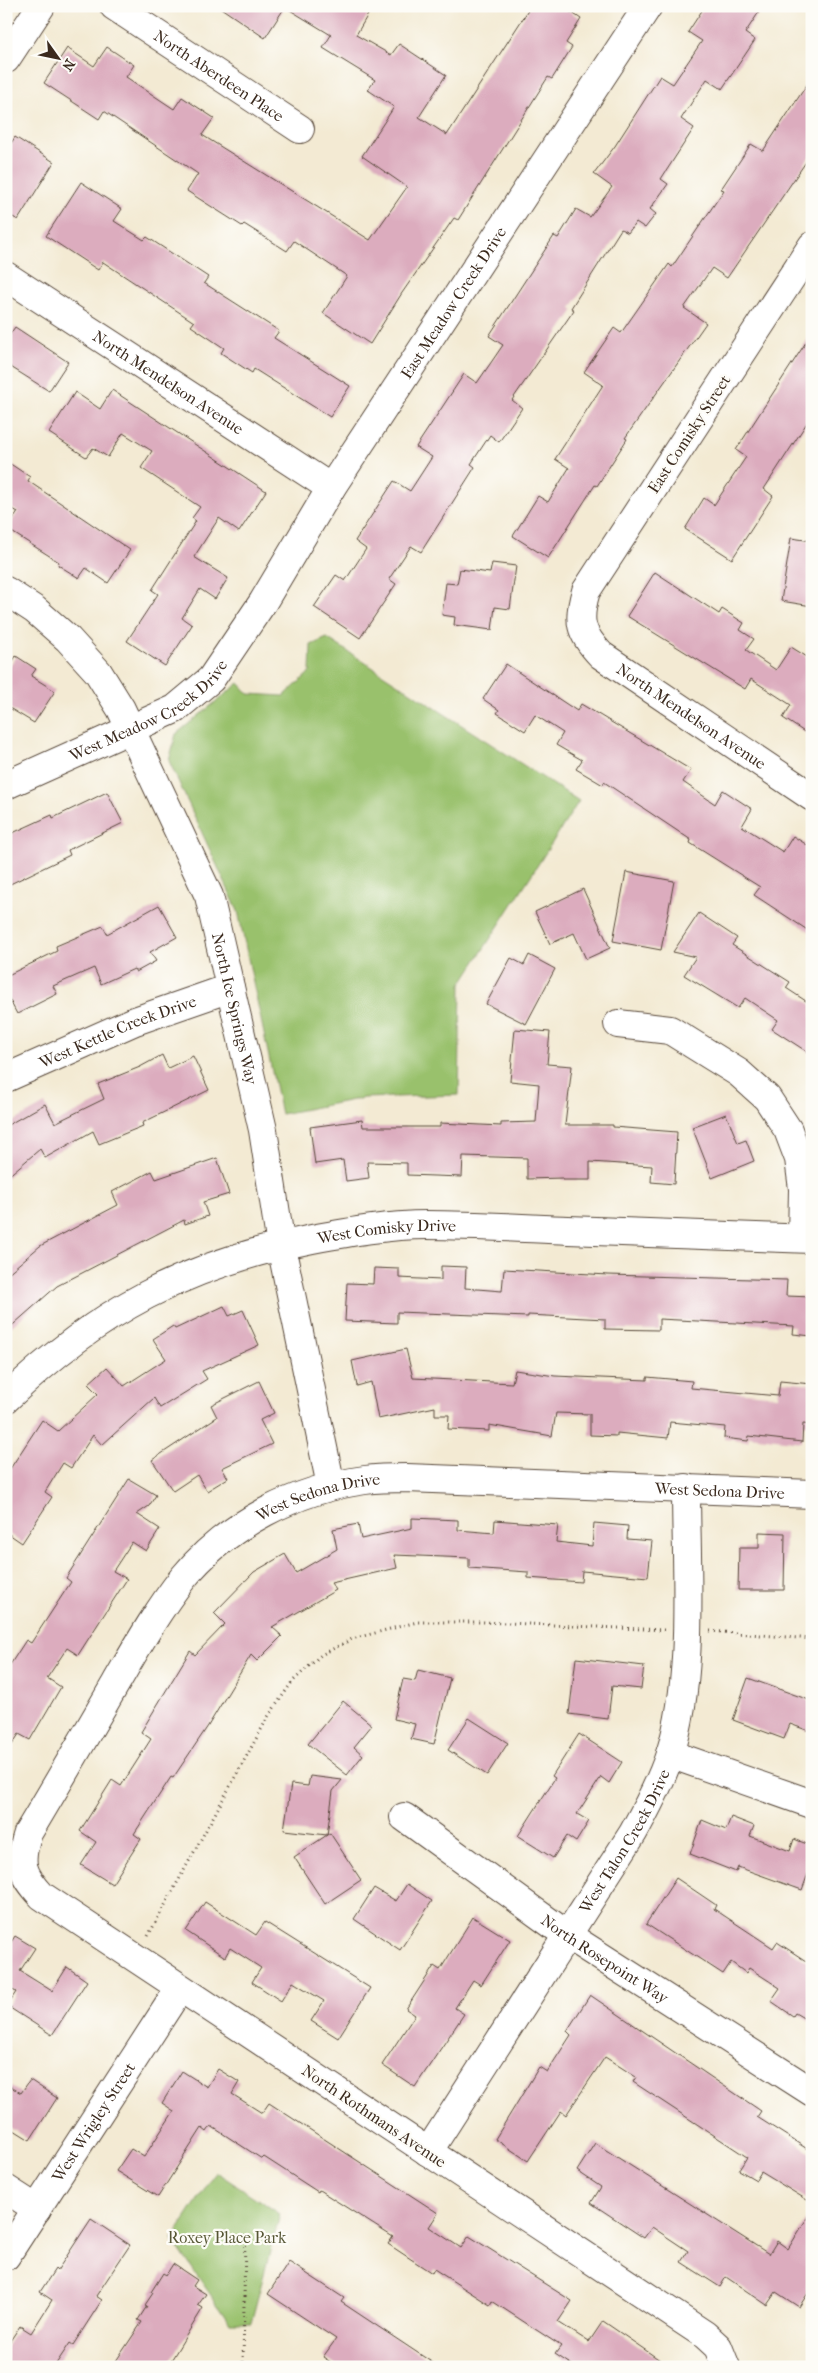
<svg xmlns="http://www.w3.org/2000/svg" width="818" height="2373" viewBox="0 0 818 2373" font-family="'IM FELL French Canon',serif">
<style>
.green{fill:#99c16c;stroke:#6a7645}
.building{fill:#dcacbe}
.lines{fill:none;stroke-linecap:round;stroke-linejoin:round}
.minor-casing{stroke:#574739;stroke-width:30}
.path{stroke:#574739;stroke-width:3;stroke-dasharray:1 4;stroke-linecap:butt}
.minor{stroke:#fff;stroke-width:28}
.labels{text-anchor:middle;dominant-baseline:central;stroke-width:4.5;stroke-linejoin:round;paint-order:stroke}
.street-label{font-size:16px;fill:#3b2a1e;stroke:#fdfcf7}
.park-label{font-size:16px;fill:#575735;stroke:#fdfcf7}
</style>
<rect width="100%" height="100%" fill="#fdfcf7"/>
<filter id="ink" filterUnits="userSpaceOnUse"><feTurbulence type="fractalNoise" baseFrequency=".02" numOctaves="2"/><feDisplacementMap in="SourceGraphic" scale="10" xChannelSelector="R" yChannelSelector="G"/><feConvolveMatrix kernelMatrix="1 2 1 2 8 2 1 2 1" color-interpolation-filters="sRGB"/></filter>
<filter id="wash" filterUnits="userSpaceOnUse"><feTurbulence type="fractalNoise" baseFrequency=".0096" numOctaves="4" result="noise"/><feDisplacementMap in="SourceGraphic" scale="20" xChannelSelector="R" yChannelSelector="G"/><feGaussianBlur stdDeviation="1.12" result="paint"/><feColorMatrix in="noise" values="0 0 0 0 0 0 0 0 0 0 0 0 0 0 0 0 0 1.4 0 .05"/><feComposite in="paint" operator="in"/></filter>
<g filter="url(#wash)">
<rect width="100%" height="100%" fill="#f3ead3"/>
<path class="green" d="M327,638L579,801L461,984L459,1095L363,1098L281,1114L238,911L169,761L176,734L239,683L249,694L284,696L310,672L311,645Z
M216,2172L280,2214L251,2323H230L172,2239Z"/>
<g id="blocks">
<path class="building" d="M218,6H373L356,35L391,55L399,44L446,75L419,117L447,135L531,6H562L581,19L566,43L572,47L552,79L548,77L458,220L454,218L402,293L370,344L323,313L347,276L294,241L287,251L244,224L242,226L187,191L198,174L104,111L99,119L44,83L67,48L94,66L107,47L134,65L126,77L174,109L182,97L214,118L202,135L370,240L407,187L362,156L394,107L368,90L375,80L323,48L331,35L285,7L265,38Z
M705,6H763L745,33L755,40L722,89L707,79L681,119L694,128L661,179L668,184L650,209L656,214L645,228L636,222L628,233L621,229L571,308L574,310L512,400L522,408L499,442L490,435L471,464L475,467L421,552L411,546L389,579L396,584L360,638L314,607L336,575L345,581L366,549L355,541L394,481L410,491L432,457L416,447L464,374L477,383L503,345L489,336L554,236L558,238L576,209L590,217L612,187L594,174L615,146L660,76L673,84L702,41L688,32Z
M812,77V153L727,278L712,268L684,308L706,323L625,438L627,439L597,486L595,485L548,558L513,536L538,496L548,502L569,468L555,459L603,385L584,372L614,328L621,333L669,264L672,267L724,190L721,189L751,144L763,151Z
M15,137L54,162L18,220L6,213V151Z
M81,182L122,209L114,221L144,240L147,237L208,277L204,283L279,331L274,338L350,386L330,417L254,369L252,373L221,353L224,348L191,326L194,322L103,262L98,270L46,236Z
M15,327L68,362L49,391L6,364V340Z
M812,333V415L764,489L773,496L732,559L685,529L704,498L714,505L746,457L736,450Z
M112,390L266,491L239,532L219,518L194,557L228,578L215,599L200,589L182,618L192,625L165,666L127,641L158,594L152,590L196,521L192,518L200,507L141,468L152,451L123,433L108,457L93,448L86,457L49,433L75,392L100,409Z
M6,461L30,477L28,481L130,550L108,583L86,568L79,578L58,565L59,562L7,529L18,512L6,505Z
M791,538L812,541V606L781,601Z
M492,563L516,566L510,609L495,607L492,630L454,625L455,617L442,615L446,583L457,584L460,569L490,573Z
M655,572L719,614L722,609L744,623L740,630L754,639L746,650L776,670L791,647L812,660V737L783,718L791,705L751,679L745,689L627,616Z
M16,656L36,669L31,676L55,691L34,723L6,706V672Z
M506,664L577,711L581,704L691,770L683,782L715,804L723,790L752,809L742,826L783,852L793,836L812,848V933L754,895L760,887L690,843L691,840L604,782L603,785L576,769L582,760L556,745L563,733L535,715L525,731L497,713L499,710L483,699Z
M107,792L123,823L68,850L70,855L6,886V836L52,815L53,818Z
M626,872L674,881L661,950L613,941Z
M583,889L610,948L586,959L574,933L550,944L535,912Z
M159,905L177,937L150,952L156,961L136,972L134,969L101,984L94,968L53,986L57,994L17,1014L6,993V976L57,951L56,946L103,926L107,934Z
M699,913L737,938L732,945L790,982L786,988L812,1005V1055L772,1029L778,1020L745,998L738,1008L684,975L696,957L673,952Z
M529,955L555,969L526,1024L486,1004L511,958L524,965Z
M515,1029L550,1032L547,1064L572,1066L565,1125H613V1127L677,1132L674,1184L651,1182L652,1166L590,1162V1180H562V1178L527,1179V1158L463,1156L462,1177L407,1175V1163L367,1162L369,1178L346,1181L343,1160L315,1164L310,1127L362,1120L363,1127H440V1123L501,1126V1123L536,1122L539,1084L510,1081Z
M162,1055L168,1068L193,1056L209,1090L142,1123L143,1126L99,1144L93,1131L45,1158L40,1149L6,1178V1126L45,1104L55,1123L104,1099L98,1084L140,1067Z
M726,1114L738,1143L746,1140L754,1161L712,1178L692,1127Z
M217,1158L229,1194L203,1202L208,1216L185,1224L184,1220L57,1286L6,1331V1275L40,1246L118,1205L112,1192L152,1171L156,1179Z
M441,1266L466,1267L465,1288L502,1291L504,1269L608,1275L787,1280L786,1296L812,1297V1336L793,1334L794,1326L659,1319V1330L605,1329V1319L528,1315V1317L397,1312V1323L345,1321L347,1283L373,1284L374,1268L399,1269V1278L441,1280Z
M224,1306L229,1316L243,1310L259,1345L202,1371L207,1379L160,1408L154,1398L102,1445L93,1435L71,1468L63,1463L45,1492L52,1497L22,1543L6,1532V1475L42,1420L58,1431L98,1394L88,1384L107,1367L124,1386L166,1359L153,1339L173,1326L175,1329Z
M406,1349L413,1378L512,1383L515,1370L555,1376L647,1380V1377L692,1381L691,1388L778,1396L780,1381L812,1384V1425L803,1424L802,1442L749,1436L748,1441L724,1438L725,1427L670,1422L668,1438L617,1433V1436L590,1435V1414L556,1413L552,1436L489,1425V1431L448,1429L449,1415H435V1407L378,1419L371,1382L357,1386L352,1361Z
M259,1381L274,1413L260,1420L272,1444L222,1468L228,1478L207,1491L197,1475L173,1491L152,1460L217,1417L211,1405Z
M129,1479L156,1495L149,1506L137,1514L160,1529L146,1551L132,1542L113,1571L127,1579L78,1655L67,1648L47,1678L61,1687L30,1740L19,1734L6,1754V1671L26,1640L31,1643L71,1582L66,1578Z
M412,1518L458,1520V1530L494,1533L495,1520L558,1525L556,1542L592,1546L594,1523L628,1526L627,1539L652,1541L648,1577L582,1571L581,1582L528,1578V1572L469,1568V1558L394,1555L397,1568L331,1583L336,1590L272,1627L282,1636L257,1661L251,1655L208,1726L173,1778L171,1777L134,1834L141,1839L112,1884L81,1865L96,1842L80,1831L112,1780L121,1786L151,1739L141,1732L190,1651L195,1655L225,1624L214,1613L254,1572L285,1554L296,1573L337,1549L333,1529L358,1524L361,1539L412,1528Z
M759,1532L785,1533L784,1590H738L739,1548H759Z
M576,1658L644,1666L641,1689L612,1686L608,1719L569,1714Z
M418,1670L450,1678L434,1744L411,1739L415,1724L394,1719L403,1679L415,1681Z
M748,1678L812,1701V1732L790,1724L784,1739L733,1720Z
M343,1701L372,1725L354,1747L363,1755L347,1775L308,1744Z
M469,1718L508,1743L487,1775L448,1750Z
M579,1734L622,1762L609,1783L601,1777L577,1814L589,1821L576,1842L567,1836L553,1858L518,1836L555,1778L552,1776Z
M310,1776L342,1780L333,1791L327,1835L330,1833L361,1880L325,1904L294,1857L327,1835L284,1830L291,1784L308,1786Z
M731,1817L754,1826L750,1836L790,1851L794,1839L812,1846V1863L802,1890L738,1867L736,1872L690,1854L702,1820L726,1830Z
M676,1878L716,1905L714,1909L773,1948L777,1942L812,1965V2023L795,2013L793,2016L771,2001L780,1988L749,1968L746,1973L731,1962L723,1974L646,1924Z
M407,1884L432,1901L400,1950L354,1919L374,1888L396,1901Z
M205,1902L256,1935L265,1922L370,1988L338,2038L311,2021L324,2001L293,1982L281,2001L252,1982L261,1968L230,1948L225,1957L186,1931Z
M473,1917L510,1940L481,1985L473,1980L455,2008L464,2014L415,2087L382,2065L415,2015L406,2009L434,1966L440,1970Z
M15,1936L35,1948L20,1971L52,1991L67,1967L87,1981L52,2035L7,2006L16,1992L9,1988L6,1992V1950Z
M590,1995L761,2111L757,2117L812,2152V2203L761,2172L756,2180L739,2170L747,2157L633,2082L636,2077L605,2057L566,2115L561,2111L528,2161L495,2139L539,2067L547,2072L571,2035L567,2031Z
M218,2069L239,2082L232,2094L262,2113L269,2103L438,2213L429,2227L461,2248L469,2236L572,2301L558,2322L589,2342L603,2321L670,2367H575L555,2354L561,2346L492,2301L490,2305L434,2269L432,2273L388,2244L393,2237L319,2190L318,2192L264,2157L262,2159L211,2126L207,2132L202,2128L158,2197L116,2171L131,2149L144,2157L174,2111L162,2103L182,2071L207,2087Z
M30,2080L57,2098L30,2140L6,2125V2084L21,2093Z
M595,2143L769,2254L777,2241L788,2249L812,2210V2287L799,2307L776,2292L767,2305L726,2277L720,2287L681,2262L688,2251L652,2227L644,2238L591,2203L601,2187L577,2171Z
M91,2219L130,2245L96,2296L102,2300L73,2345L70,2343L54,2367H6V2347L20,2326L31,2333L52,2300L40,2292L55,2269L57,2271Z
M289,2262L344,2298L341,2302L439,2367H338L323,2357L336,2339L268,2294Z
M173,2264L197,2280L193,2286L206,2294L198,2305L203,2308L167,2367H112L142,2322L138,2320L147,2306L145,2305L153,2293L151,2292L163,2273L166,2275Z"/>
</g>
</g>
<g filter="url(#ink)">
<use href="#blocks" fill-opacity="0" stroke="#574739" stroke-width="1"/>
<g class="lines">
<g class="minor-casing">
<g id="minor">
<path id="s1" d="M114,6L300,129"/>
<path d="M6,59L41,6"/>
<path id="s2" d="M812,246L586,591C577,621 580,633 601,655L812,797"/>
<path id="s3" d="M6,276L331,488"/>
<path id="s4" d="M6,591L35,610L68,639L98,672L121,709L209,896L263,1130L281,1246L331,1486"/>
<path id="s5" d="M6,785L175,709L211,679L263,602L331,488L648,6"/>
<path d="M618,1024L670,1030L739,1073L767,1098L788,1130L799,1159L803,1189L802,1238"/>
<path id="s6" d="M6,1078L135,1021L230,988"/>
<path id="s7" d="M6,1399C98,1310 187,1264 312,1239C350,1232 388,1225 427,1225C474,1225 521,1228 568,1230C649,1233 730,1236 812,1239"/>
<path d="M670,1754L812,1804"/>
<path id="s8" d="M404,1817L567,1935L812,2092"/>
<path id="s9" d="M428,2152L633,1833C647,1808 661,1782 670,1754C695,1676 686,1570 686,1488"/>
<path d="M6,2189L37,2209"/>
<path id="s10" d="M6,2256L180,1988"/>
<path id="s11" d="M726,2367L718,2347L705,2335L42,1896C21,1873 18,1863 28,1833C58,1783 87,1733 116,1683C137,1647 157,1611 183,1578C227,1524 297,1489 365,1480C379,1478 393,1478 407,1478L812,1494"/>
</g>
</g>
<path class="path" d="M710,1631L812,1639
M148,1936L268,1717L292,1682L321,1655L352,1639L417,1622H484L664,1630
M243,2367L245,2235"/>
<use href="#minor" class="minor"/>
</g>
</g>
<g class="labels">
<g class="street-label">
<text stroke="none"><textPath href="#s1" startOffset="126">North Aberdeen Place</textPath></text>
<text stroke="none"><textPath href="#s5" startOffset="680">East Meadow Creek Drive</textPath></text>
<text stroke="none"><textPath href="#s3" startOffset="194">North Mendelson Avenue</textPath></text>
<text transform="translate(689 434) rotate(-57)">East Comisky Street</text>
<text stroke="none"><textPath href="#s5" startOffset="162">West Meadow Creek Drive</textPath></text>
<text stroke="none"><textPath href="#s2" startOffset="592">North Mendelson Avenue</textPath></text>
<text stroke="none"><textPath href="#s4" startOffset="489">North Ice Springs Way</textPath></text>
<text stroke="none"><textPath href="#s6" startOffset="121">West Kettle Creek Drive</textPath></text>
<text stroke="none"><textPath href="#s7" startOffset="426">West Comisky Drive</textPath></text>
<text stroke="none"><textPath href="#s11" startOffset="1769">West Sedona Drive</textPath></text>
<text stroke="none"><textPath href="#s11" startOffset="1364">West Sedona Drive</textPath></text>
<text stroke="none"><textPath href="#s9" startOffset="368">West Talon Creek Drive</textPath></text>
<text stroke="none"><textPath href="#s8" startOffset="246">North Rosepoint Way</textPath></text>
<text transform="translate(374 2116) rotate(34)">North Rothmans Avenue</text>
<text stroke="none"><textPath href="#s10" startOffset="160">West Wrigley Street</textPath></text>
</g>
<g class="park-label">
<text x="227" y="2237">Roxey Place Park</text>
</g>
</g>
<rect width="818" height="2373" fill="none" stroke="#fdfcf7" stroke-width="25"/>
<g transform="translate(58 58) rotate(123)" stroke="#fdfcf7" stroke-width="4" paint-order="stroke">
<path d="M0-4L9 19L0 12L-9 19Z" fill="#3b2a1e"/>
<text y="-8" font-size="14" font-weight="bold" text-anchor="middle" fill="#3b2a1e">N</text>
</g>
</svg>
